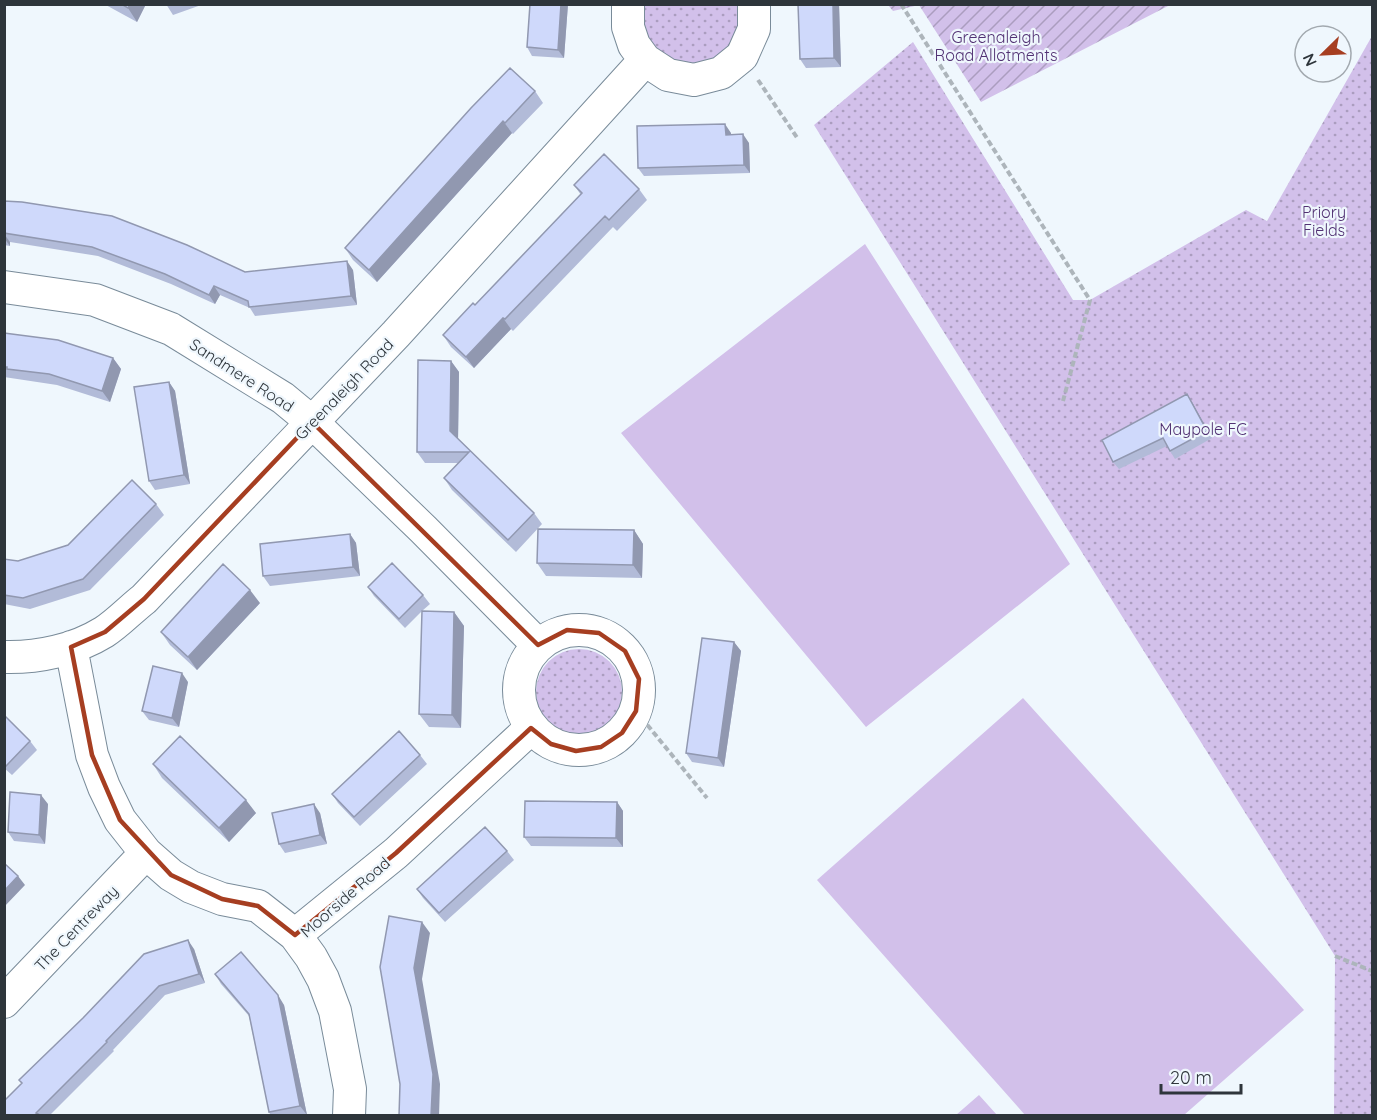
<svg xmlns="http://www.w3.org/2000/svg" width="1377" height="1120" viewBox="0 0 1377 1120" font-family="Quicksand,sans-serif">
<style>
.grass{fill:url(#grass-dots)}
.garden{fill:url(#garden-furrows)}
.pitch{fill:#d2c0ea}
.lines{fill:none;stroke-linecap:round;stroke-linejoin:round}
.minor-casing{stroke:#798b99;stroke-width:34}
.path{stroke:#adb5bb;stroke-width:4;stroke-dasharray:6 3;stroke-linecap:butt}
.minor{stroke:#fff;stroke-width:32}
.wall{fill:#b2bbd8}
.shaded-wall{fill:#9198b0}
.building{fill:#cfd9fb;stroke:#9198b0;stroke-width:1.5}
.marked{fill:none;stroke:#a63e21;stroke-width:4.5;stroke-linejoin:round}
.labels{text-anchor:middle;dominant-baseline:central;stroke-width:4.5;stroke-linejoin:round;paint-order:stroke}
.park-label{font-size:16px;fill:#513173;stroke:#eff7fd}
.street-label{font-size:16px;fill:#2e353b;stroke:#eff7fd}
</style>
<defs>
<pattern id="grass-dots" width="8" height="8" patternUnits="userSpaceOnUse" patternTransform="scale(1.5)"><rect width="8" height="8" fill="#d2c0ea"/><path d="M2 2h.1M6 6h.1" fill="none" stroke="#ab9dbf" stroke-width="1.8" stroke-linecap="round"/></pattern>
<pattern id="garden-furrows" width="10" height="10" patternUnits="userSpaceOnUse" patternTransform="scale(1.5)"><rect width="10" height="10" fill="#d2c0ea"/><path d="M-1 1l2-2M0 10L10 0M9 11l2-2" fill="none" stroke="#ab9dbf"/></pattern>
</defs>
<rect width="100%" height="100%" fill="#eff7fd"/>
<path class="grass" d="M639,4L737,5L738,25L732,42L721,55L705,64H671L644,42Z
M1372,36V1115H1334L1335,956L814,125L913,42L1073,300H1090L1246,210L1267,221Z
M536 692a43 43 0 1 1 86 0a43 43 0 1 1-86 0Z"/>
<path class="garden" d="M888,5H1170L981,102L919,5L893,11Z"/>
<path class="pitch" d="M865,244L1070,564L866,727L621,433Z
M1023,698L1304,1010L1184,1115H1025L817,880Z
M979,1095L997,1115H956Z"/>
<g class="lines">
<g class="minor-casing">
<path id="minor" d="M628,4V27L634,45L645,60L668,75L694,80L721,73L742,56L754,29V4
M4,287L95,300L171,329L283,398L312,422L423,529L538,645
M519 690a60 60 0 1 1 120 0a60 60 0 1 1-120 0Z
M71,647L92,755L104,787L120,820L146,853L171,875L191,887L222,899L258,906L295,935L311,957L323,979L335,1011L350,1089L349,1116
M4,657C38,658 75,650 104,632C117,624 131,609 144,599L396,334L645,60
M295,935L396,853L531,728
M4,1002L146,853"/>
</g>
<path class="path" d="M901,4L1090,300L1063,401
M758,80L798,139
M636,711L707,798
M1335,956L1372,971"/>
<use href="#minor" class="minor"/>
</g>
<path class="wall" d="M104,4H146L137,22Z
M166,4H204L173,15Z
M530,4H568L564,58L532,56L527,47Z
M798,4H839L841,67L806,68L800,59Z
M535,91L543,103L513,134L512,133L377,282L353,260L345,248Z
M731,133V135L749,143L750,173L644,176L638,168Z
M574,185L639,189L647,200L617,231L613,227L513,331L511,329L474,368L451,347L443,335L475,305L581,195Z
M4,201L245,272L353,270L357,305L255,316L250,308L220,295L215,304L171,284L98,256L10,242V246L4,245Z
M4,333L113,358L121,369L110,402L57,385L4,377Z
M451,361L459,372L458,439L534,513L542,524L516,552L452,490L444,478L458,463H425L417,452Z
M169,382L175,391L190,484L155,490L149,481Z
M1187,394L1192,402L1212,438L1175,459L1167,446L1119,469L1113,462Z
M156,504L164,515L90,590L30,609L4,604V559L18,561L68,545Z
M634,530L643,544L642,578L546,576L537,563Z
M350,534L356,543L360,576L270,586L263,576Z
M368,587L423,595L430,604L422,611L454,612L464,626L461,728L429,727L419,714L422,611L405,628L374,596Z
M260,603L197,670L170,645L161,632Z
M734,642L741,651L724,767L692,762L686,753Z
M188,682L179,727L149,720L142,711Z
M4,715L30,741L37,750L12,775L4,768Z
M420,755L427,764L360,826L338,803L332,794Z
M153,764L256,813L229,842L162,778Z
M617,802L623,811V847L531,846L524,837Z
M48,804L45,844L14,841L8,832Z
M320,813L327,844L285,853L279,844Z
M507,851L514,860L445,922L423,898L417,889Z
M194,949L205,983L165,995L113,1050L114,1051L49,1116H4L22,1084L19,1080Z
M215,974L284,1005L307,1115L271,1116L269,1112L249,1016L221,984Z"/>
<path class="shaded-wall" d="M130,4H146L137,22L128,8Z
M561,4H568L564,58L558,50Z
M833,4H839L841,67L834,58Z
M503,121L512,133L377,282L369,270Z
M725,124L731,133V143L726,135Z
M743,134L749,143L750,173L744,165Z
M4,234L10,242V246L4,238Z
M347,261L353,270L357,305L351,296Z
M214,286L220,295L215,304L209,295Z
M503,318L511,329L474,368L466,357Z
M113,358L121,369L110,402L102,391Z
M451,361L459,372L458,442L450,431Z
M169,382L175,391L190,484L184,475Z
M1187,394L1192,402L1212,438L1207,431Z
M634,530L643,544L642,578L633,565Z
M350,534L356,543L360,576L353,567Z
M250,590L260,603L197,670L188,657Z
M454,612L464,626L461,728L452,715Z
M734,642L741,651L724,767L718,758Z
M182,673L188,682L179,727L172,718Z
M41,795L48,804L45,844L39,835Z
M246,800L256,813L229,842L219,828Z
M617,802L623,811V847L616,838Z
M314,804L320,813L327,844L320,835Z
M18,876L25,885L4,907V891Z
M422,922L430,933L422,979L440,1084L439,1116H431L414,968Z
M188,940L194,949L205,983L199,974Z
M278,995L284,1005L307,1115L300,1106Z"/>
<path class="building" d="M121,4H130L128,8Z
M530,4H561L558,50L527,47Z
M798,4H833L834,58L800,59Z
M510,68L535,91L505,123L503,121L369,270L345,248L471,108Z
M725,124L726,135L743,134L744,165L638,168L637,126Z
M604,154L639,189L609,220L605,216L505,319L503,318L466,357L443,335L473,303L475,305L582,193L574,185Z
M4,201L22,202L112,216L187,245L245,272L347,261L351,296L249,307L248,301L214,286L209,295L165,274L92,247L4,233Z
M4,333L58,340L113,358L102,391L49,374L7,369V367H4Z
M418,360L451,361L450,431L534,513L508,540L444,478L469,452H417Z
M169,382L184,475L149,481L134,387Z
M1187,394L1207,431L1170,451L1163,438L1113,462L1102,440Z
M132,480L156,504L83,579L23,598L4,595V559L18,561L68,545Z
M538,529L634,530L633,565L537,563Z
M350,534L353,567L263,576L260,544Z
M392,563L423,595L399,619L368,587Z
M223,564L250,590L188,657L161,632Z
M422,611L454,612L452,715L419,714Z
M702,638L734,642L718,758L686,753Z
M153,666L182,673L172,718L142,711Z
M4,715L30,741L6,766L4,765Z
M399,731L420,755L354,817L332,794Z
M180,736L246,800L219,828L153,764Z
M10,792L41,795L39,835L8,832Z
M525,801L617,802L616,838L524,837Z
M314,804L320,835L279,844L272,813Z
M485,827L507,851L439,913L417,889Z
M4,863L18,876L4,891Z
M389,916L422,922L414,968L433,1074L431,1116H399L400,1084L380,967Z
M188,940L199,974L159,986L106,1041L107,1042L36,1113L38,1114L36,1116H4V1101L22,1083L19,1080L83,1018L144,954Z
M241,952L278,995L300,1106L269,1112L249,1014L215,974Z"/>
<path class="marked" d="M312,422L538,645L567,630L599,633L625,651L639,679L636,711L622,733L601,747L576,751L551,744L531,728L396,853L295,935L258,906L222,899L171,875L120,820L92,755L71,647L105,632L144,599Z"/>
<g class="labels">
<g class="park-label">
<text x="996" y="37">Greenaleigh<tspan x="996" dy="18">Road Allotments</tspan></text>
<text x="1324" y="212">Priory<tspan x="1324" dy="18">Fields</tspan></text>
<text x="1203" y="429">Maypole FC</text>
</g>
<g class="street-label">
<text transform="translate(242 375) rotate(33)">Sandmere Road</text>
<text transform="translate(344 389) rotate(-46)">Greenaleigh Road</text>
<text transform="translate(345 897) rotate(-41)">Moorside Road</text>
<text transform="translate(76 928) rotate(-46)">The Centreway</text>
</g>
</g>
<rect width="1377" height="1120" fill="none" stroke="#2e353b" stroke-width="12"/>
<g transform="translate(1323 54) rotate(246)"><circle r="28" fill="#eff7fd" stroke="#a2a9af" stroke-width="1.5"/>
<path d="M0-4.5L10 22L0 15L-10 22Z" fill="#a63e21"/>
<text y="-9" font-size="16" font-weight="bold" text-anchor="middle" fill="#2e353b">N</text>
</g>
<path d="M1161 1084v9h80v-9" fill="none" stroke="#2e353b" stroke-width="3"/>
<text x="1170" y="1084" font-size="18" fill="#2e353b" stroke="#eff7fd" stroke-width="4.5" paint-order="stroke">20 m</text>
</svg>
